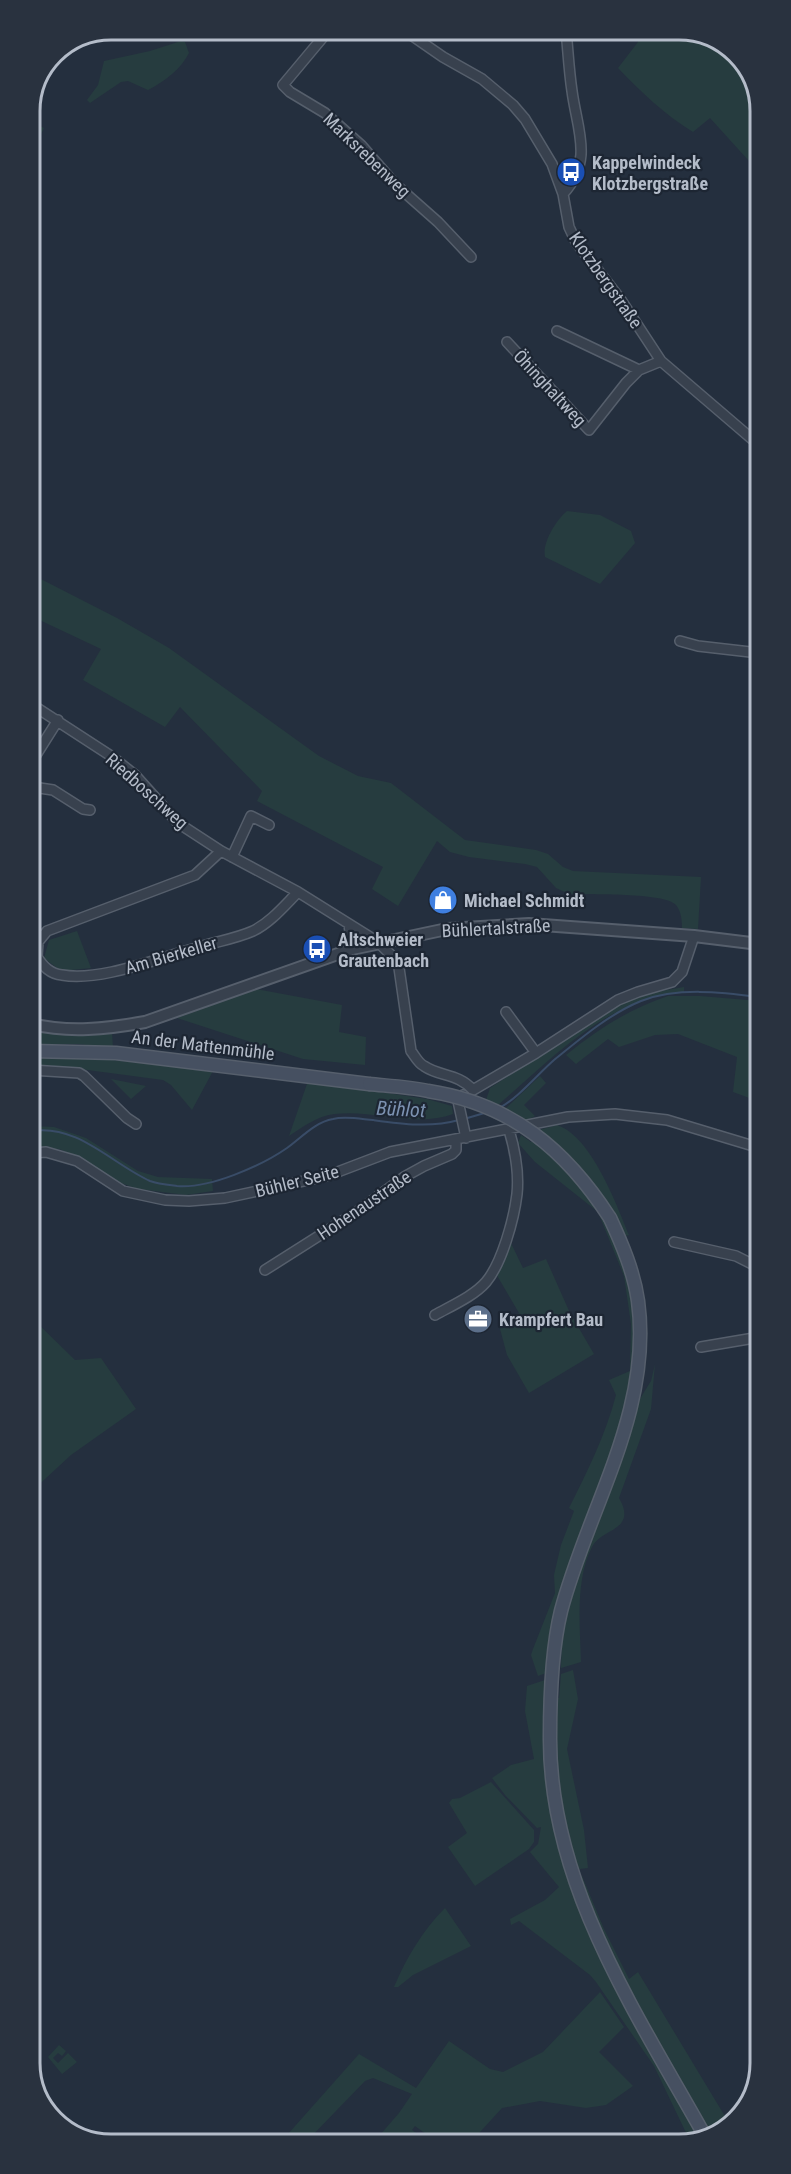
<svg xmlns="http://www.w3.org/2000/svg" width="791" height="2174" viewBox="0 0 791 2174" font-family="'Roboto Condensed',sans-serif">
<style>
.green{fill:#263c3f}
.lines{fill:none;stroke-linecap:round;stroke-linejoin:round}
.stream{stroke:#394c67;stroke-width:2}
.minor-casing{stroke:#565f6c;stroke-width:12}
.tertiary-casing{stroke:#565f6c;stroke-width:14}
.secondary-casing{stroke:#565f6c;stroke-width:15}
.minor{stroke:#38414e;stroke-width:9}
.tertiary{stroke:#38414e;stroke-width:10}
.secondary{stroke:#465061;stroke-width:12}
.secondary-bridge-casing{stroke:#565f6c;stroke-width:15;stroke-linecap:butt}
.secondary-bridge{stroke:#465061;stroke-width:12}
.labels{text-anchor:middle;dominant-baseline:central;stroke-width:4.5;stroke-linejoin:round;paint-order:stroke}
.street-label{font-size:18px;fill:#b4bcc9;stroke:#1d2633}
.poi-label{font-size:18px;font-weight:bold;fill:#b4bcc9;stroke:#1d2633;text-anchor:start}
.water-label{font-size:20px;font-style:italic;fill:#7c92b1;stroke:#1d2633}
.rim{fill:none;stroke:#b4bcc9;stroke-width:3}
</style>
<rect width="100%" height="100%" fill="#242f3e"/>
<path class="green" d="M637,30H685L729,47L758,90V171L710,118L693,132C665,115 641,92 618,68L638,42Z
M181,41L185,42L189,53C181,69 164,82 148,90L128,81L121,82L90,103L87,100L98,85L104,61L150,51Z
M30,121L44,128L30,157Z
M567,511L600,515L631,531L635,543L600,584L545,557C542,543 556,520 567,511Z
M31,574L117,618L169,648L319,756L358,776L391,783L465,840L536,850L548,854L563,867L573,871L701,877L698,929L682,928C682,920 681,911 676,905C664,892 589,895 569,894L556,888L537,867L525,864L469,857L450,852L437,841L398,906L372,889L383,867L257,801L262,791L180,707L165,727L83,680L101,649L31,616Z
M77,931L91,968L61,971L44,958L49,940Z
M684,987V992C609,997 551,1059 497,1106L486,1100L490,1088L603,1015L624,1003L649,993Z
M256,989L342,1005L339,1032L366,1037L365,1065L303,1059L177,1018Z
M668,996H700L759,1001L760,1102L733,1092L737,1057L678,1034L655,1035L619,1047L608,1039L576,1064L566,1055C598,1029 629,1009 668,996Z
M31,1029C59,1035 84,1036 112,1033L113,1048L78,1044H31Z
M31,1058H94L213,1071L192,1110L171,1085L163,1080L80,1069H31Z
M540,1076L546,1083L524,1105L535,1116L526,1121L504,1110Z
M111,1079L146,1086L131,1099Z
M308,1081L427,1099L452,1106L453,1114C416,1128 373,1109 334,1114C317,1116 303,1127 289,1136Z
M557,1125C591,1136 616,1203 629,1235L625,1236C607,1195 575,1157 539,1130Z
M32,1126L54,1127L86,1138L138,1171L158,1177L212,1179L213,1191L186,1195L138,1189L118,1182L76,1156L59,1149L32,1148Z
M521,1135L531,1142L533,1140C613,1201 652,1299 628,1397C615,1455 587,1509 569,1564C559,1592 554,1620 550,1648L547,1649L546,1673L538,1676L531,1655L533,1649L555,1593L554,1575L561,1545L574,1511L569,1508C587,1472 606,1434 616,1395L609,1380L630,1371L631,1324L624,1276L598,1212L535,1162L518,1143Z
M509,1239L523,1268L546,1259L570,1313L594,1354L529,1393L507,1355L499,1325L519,1313L495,1272Z
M32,1318L75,1360L101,1358L136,1409L71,1455L32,1491Z
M655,1364L651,1409L619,1498C638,1531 601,1528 592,1547C575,1580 580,1626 581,1662L561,1668L562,1632L576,1574L638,1402L651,1381Z
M573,1670L578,1699L567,1749L584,1830L588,1868L580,1869L576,1867L567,1832L556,1767V1698H559L561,1674Z
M545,1680L544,1754L548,1786L564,1862L702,2140L701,2141H690L654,2066L596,1982L590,1975L519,1921L511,1925L510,1919L545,1900L559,1887L530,1852L538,1844L541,1827L537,1828L505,1795L492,1778L511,1765L534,1759L525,1711L527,1686Z
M491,1782L534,1830V1842L529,1849L475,1886L448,1847L467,1833L449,1803L452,1799L460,1798Z
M582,1876L604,1929L629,1979L638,1972L729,2123L711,2135C663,2051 613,1969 580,1878Z
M445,1908L471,1946L413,1975L398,1987H394C406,1958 423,1930 445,1908Z
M600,1992L624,2027L599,2052L633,2086L606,2105L586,2108L540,2101L502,2108L471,2142H437L415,2126L412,2130L429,2142L373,2143L399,2113L412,2094L373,2078L365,2081L305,2143H280L359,2054L416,2088L449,2041L490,2069L503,2072L543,2052Z
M59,2045L66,2051L62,2056L58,2053L53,2058L58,2063L68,2053L77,2062L62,2074L48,2057Z"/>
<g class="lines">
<path class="stream" d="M499,1108C516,1100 538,1074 554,1060C580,1039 609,1014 641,1001C677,987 722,992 759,997
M464,1119L488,1112
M32,1131C78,1124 112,1164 150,1181C158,1184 169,1185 177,1186C209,1189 261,1166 287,1148C301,1138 315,1122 333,1119C345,1116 361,1119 373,1120C402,1124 430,1128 459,1120"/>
<g class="minor-casing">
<path id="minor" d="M329,30L283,85L290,92L325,113L361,145L395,184L438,222L471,257
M404,30L443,57L482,79L513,105L525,119L552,164L563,194L569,227L576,242L621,300L661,361L759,445
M563,194C594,160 577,130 572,91C569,71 568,51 566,30
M557,331L639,370
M507,342L589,430L626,383L639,370L661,361
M680,641L698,646L759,653
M31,704L111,756L135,775L178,823L221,851L298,892L378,942L395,959L399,968L411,1051C415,1056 418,1063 424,1066C440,1077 458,1073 473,1090L536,1053L618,1000L638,992L672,982L682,972L694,936
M31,763L58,720
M31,785L33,795L31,804
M33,787L53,790L83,809L90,810
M221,851L195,875L47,931L38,942L37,957C43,966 50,974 62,975C100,982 158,958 196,948C214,942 235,939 253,931C271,922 284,906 298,892
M232,857L251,816L269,825
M349,924L352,949
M506,1012L536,1053
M31,1070L79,1073L84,1076L127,1118L136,1124
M463,1095L458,1101L466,1138
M32,1153L46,1152L77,1161L123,1191L165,1200L189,1201L225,1198L327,1176L390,1152L568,1117L615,1114L667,1120L760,1148
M674,1242L736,1256L760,1268
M265,1270L358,1211L404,1177L424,1166L452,1154L456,1150V1140
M435,1315C451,1306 474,1296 486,1282C502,1263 514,1219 517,1194C519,1174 515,1150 509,1130
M701,1347L760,1337"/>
</g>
<g class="tertiary-casing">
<path id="tertiary" d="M31,1024C70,1033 106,1029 145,1022L352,949L447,929L529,924L694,936L759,944"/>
</g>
<g class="secondary-casing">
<path id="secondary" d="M31,1051L116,1053L369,1084
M610,1218C622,1244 634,1272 638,1301C653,1411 588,1508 561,1611C552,1648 550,1699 550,1737C549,1885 637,2014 706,2138"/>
</g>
<use href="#minor" class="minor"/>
<use href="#tertiary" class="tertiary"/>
<use href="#secondary" class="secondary"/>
<g class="secondary-bridge-casing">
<path id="secondary-bridge" d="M369,1084C389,1086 409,1087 428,1091C512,1104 566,1150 610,1218"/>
</g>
<use href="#secondary-bridge" class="secondary-bridge"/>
</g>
<defs>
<g id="bus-disc" transform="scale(1.5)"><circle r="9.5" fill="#1a4fb4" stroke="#1d2633"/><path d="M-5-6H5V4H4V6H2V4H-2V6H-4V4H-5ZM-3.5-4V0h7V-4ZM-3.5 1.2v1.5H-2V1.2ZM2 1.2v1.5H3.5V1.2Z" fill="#fff"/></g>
<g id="shop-disc" transform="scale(1.5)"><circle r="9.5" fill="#3f7fe0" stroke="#1d2633"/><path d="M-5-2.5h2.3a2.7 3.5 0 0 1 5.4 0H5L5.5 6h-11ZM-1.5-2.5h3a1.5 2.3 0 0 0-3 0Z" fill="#fff"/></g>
<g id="office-disc" transform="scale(1.5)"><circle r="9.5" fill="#5c6f8a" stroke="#1d2633"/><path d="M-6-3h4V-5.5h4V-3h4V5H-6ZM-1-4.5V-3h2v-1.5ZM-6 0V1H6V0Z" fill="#fff"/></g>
</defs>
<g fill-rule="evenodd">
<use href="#bus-disc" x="571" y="172"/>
<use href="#shop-disc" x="443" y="900"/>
<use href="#bus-disc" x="317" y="949"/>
<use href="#office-disc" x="478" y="1319"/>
</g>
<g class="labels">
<g class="street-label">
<text transform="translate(367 155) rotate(44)">Marksrebenweg</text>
<text transform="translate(606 280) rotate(55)">Klotzbergstraße</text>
<text transform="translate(550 388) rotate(47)">Öhinghaltweg</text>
<text transform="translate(147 791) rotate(42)">Riedboschweg</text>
<text transform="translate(496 928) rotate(-3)">Bühlertalstraße</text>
<text transform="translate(171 955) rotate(-16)">Am Bierkeller</text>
<text transform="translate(203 1045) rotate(7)">An der Mattenmühle</text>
<text transform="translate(297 1181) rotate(-14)">Bühler Seite</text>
<text transform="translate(364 1205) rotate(-34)">Hohenaustraße</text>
</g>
<g class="poi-label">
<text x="592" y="162">Kappelwindeck<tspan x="592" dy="21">Klotzbergstraße</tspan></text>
<text x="464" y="900">Michael Schmidt</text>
<text x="338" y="939">Altschweier<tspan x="338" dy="21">Grautenbach</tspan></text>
<text x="499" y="1319">Krampfert Bau</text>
</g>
<g class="water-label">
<text transform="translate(401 1109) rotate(3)">Bühlot</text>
</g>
</g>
<path d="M0 0H791V2174H0ZM111 40H679A71 71 0 0 1 750 111V2063A71 71 0 0 1 679 2134H111A71 71 0 0 1 40 2063V111A71 71 0 0 1 111 40Z" fill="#29323f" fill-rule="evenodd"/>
<path class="rim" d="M111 40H679A71 71 0 0 1 750 111V2063A71 71 0 0 1 679 2134H111A71 71 0 0 1 40 2063V111A71 71 0 0 1 111 40Z"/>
</svg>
